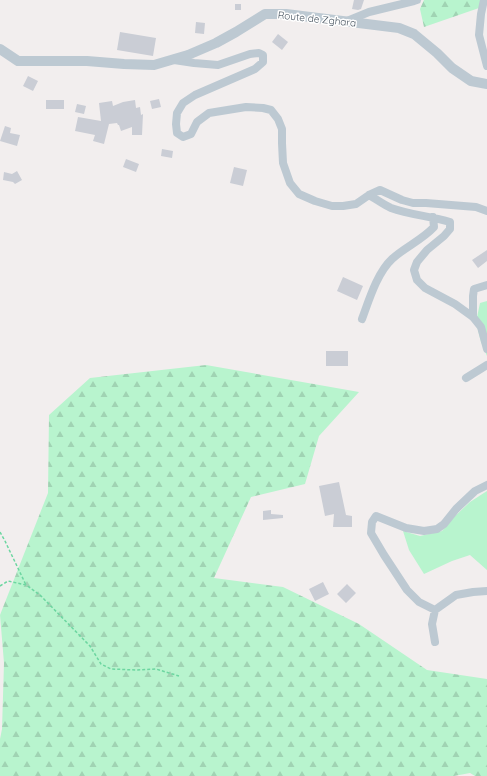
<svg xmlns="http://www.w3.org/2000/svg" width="487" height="776" viewBox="0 0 487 776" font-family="Quicksand,sans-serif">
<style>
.grass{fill:#b8f4ce}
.forest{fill:url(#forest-firs)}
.building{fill:#cacdd5}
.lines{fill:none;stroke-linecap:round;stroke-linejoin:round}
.path{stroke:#6cd6a0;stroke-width:1.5;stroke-dasharray:3 2;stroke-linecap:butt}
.minor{stroke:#bdc9d2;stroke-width:8}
.tertiary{stroke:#bdc9d2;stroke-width:10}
.labels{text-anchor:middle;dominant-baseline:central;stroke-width:3;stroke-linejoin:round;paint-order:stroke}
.street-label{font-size:10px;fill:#45525e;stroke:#fff}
</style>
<defs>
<pattern id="forest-firs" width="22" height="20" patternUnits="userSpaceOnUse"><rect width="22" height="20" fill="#b8f4ce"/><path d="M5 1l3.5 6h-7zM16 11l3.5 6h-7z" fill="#a0d3b3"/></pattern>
</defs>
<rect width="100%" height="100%" fill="#f2eeee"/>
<path class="grass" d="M487,301V356L481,342L476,322L480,303Z
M487,491V570L470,555L452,561L424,574L409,550L403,531L420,536L442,531L453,518L470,502Z"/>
<path class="forest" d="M424,0H481L479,8L424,27L420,9Z
M206,365L359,392L319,436L305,484L251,497L214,578L283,587L359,624L427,670L487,679V776H475L470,773L454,776H0V739L2,729L4,663L0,615L48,493L49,415L90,378Z"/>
<path class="building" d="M354,0H364L361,9L358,10L352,9Z
M235,4H241V10H235Z
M196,22L205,23L204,34L195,33Z
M120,32L156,38L153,56L117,50Z
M278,34L288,42L282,50L272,42Z
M28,76L38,81L33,91L23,86Z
M159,99L161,107L152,109L150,101Z
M46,100H64V109H46Z
M135,100L136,108L140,107L141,115L143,114L142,135H132V127L121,131L119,125H118L117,123L109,124L104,144L93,141L95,135L75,131L78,117L101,121L99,103L112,101L113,106L123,102Z
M77,104L86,106L84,114L75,112Z
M5,126L11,128L10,133L20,135L17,146L0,141Z
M162,149L173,151L172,158L161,156Z
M126,159L139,164L136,172L123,167Z
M234,167L247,170L243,186L230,183Z
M17,171L22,180L15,184L13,182L3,180L4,172L12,174Z
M487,250V261L478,268L472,260Z
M343,277L363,286L357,300L337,291Z
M326,351H348V366H326Z
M339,482L346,515L352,516V527H333L334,514L325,516L319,486Z
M271,510V514L283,515V518L263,520V511Z
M323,582L329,594L315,601L309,589Z
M347,584L356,593L346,603L337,594Z"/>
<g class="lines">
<path class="path" d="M0,532L5,541L26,585
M0,586L8,581L26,585L40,595L90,646L101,664L111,669L136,670L156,669L179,676"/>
<path class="minor" d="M484,0L481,14L479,35L487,66
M347,21L369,12L414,1L417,0
M174,60L194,63L218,65L250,54L259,53L263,55V62L255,69L195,95L183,103L177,113L176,124L177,133L183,137L191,134L197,122L209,113L246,107L263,108L271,110L278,119L282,129V143L283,163L290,183L299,194L315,201L332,206H343L356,204L369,195L380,190L402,200L413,203H426L476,207L487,211
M369,195C376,199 384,205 391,208C410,215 431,216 450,222V229L444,236L427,250L417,262L414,270L417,280L425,288L455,304L473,317L481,327L487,349
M473,317V296L474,289L487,285
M362,319C369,300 377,273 392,259C405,247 422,240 434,227L433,217
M466,378L487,365
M435,610L419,602L407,590L384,555L371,533L372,522L376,516L406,528L424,531L437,529L444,524L456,509L475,491L487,485
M435,642L432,624L435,610L456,595L473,592L487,591"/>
<path class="tertiary" d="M0,49L18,61H87L124,64L154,65L188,55L216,43L236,32L265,14H286L399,28L414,34L437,53L452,68L471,81L487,84"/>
</g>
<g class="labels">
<g class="street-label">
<text transform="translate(317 19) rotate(6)">Route de Zghara</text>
</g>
</g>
</svg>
